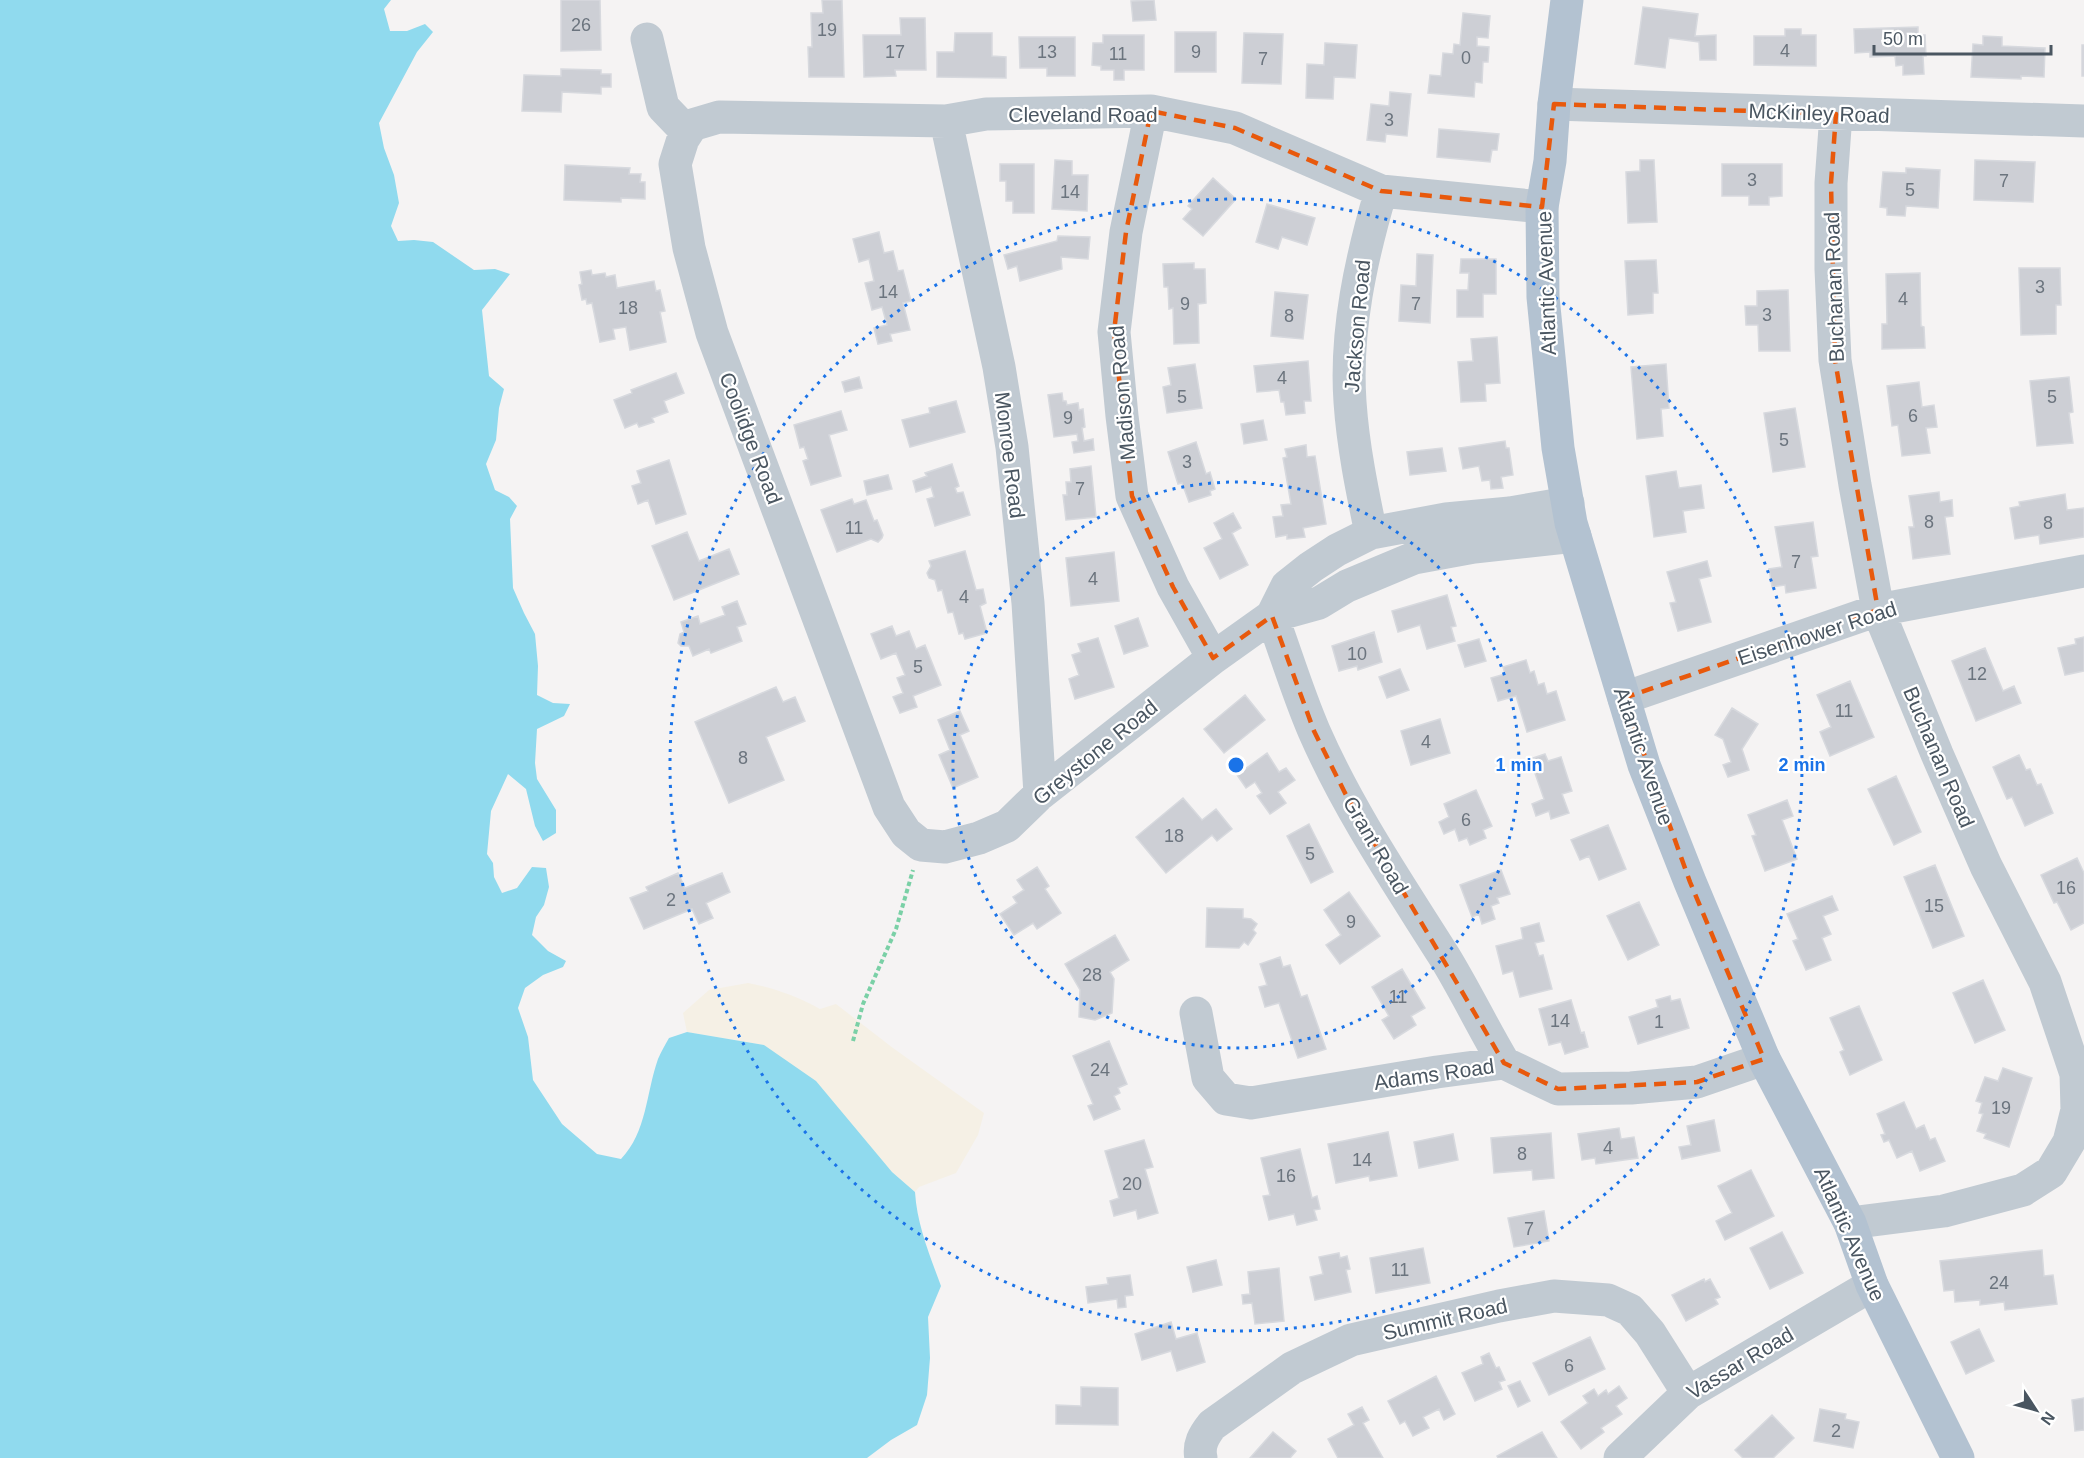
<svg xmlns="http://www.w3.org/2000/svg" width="2084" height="1458" viewBox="0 0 2084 1458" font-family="Arial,sans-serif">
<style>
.sand{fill:#f5f0e5}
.water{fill:#90daee}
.building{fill:#cdcfd5;stroke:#d7d9de;stroke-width:1.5}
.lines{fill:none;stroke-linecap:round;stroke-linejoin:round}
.path{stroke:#7ad0a6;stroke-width:4;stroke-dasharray:4.5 3;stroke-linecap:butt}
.minor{stroke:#c1cad2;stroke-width:33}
.major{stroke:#b3c2d1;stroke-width:33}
.marked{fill:none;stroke:#e8590c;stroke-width:4.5;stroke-dasharray:12 8;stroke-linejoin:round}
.ring{fill:none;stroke:#1a73e8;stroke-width:3;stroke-dasharray:3 6}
.labels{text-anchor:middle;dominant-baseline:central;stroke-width:4.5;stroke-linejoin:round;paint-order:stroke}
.number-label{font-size:18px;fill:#6b747e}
.street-label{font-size:21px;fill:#4a5661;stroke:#fff}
.centre{fill:#1a73e8;stroke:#fff;stroke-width:3}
.ring-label{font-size:18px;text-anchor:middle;font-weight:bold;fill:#1a73e8;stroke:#fff;stroke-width:4.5;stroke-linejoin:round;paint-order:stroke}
</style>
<rect width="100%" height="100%" fill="#f5f3f3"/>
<path class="sand" d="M748,983C774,988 796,996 820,1009L836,1004L893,1048L984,1113L978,1135L956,1173L919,1187L915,1192L892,1172L764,1045L687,1032L683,1013L709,990Z"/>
<path class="water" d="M0,0H391L384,9L390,31H407L425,24L433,32L417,52L379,123L384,148L394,175L399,203L391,226L398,241L414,240L433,242L474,270L495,269L510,274L482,310L489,376L504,389L499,408L496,440L486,464L495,490L509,497L517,506L510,519L513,588L524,613L535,634L538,666L537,695L553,703L570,704L564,716L537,729L535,763L537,779L556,810V833L543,841L535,826L526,789L508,774L491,811L487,854L493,863L494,877L502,893L517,888L532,867L546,868L549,887L544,905L536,917L532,935L548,951L566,961L563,967L543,975L525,988L518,1008L528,1037L533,1080L562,1124L597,1154L621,1159C647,1132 646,1093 658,1059C661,1052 665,1045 669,1038L687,1032L764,1045L816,1081L892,1172L915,1192C917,1225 930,1256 941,1286L928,1317L930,1358L927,1395L917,1425L891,1440L867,1458H0Z"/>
<path class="building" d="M561,0H600L601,50L561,51Z
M822,0H842L844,77H809L808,47H812L811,13H823Z
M1154,0L1156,20L1133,21L1131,1Z
M1643,7L1698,14L1695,36L1716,35V60H1700L1699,42L1669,38L1665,68L1635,64Z
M1463,13L1490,16L1488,38L1477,37V46L1489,47L1488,62H1483L1482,83L1475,82L1474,97L1428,93L1430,75L1441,76L1443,53L1453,54L1454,44L1460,45Z
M900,18H925L926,70H895L896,76L864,77L863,35H901Z
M1918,27V35H1925L1926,56H1923L1924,74L1903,75V65L1896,66L1895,56L1870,57V52L1855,53L1854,29Z
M1785,29H1801V35H1816V66L1754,65V36H1785Z
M1175,32H1216V72H1175Z
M955,33H992V56L1006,57V78L937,77V52H954Z
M1244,33L1283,34L1281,84L1242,83Z
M1103,35H1144V70H1124V80H1114V70H1101V66L1092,65L1093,43H1103Z
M1983,36L2002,37V46L2045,48L2044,77L2021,76V79L1971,77L1973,44L1983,45Z
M1019,37H1075V76H1047V68H1020Z
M1325,43L1357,45L1355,78L1334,77L1333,99L1306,98L1307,64L1324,65Z
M2082,45H2084V76H2082Z
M561,69L601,70V74H611V87H601V94L562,92L561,112L522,111L524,75L561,76Z
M1390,92L1411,94L1407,136L1386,134L1385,142L1367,140L1371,104L1389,106Z
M1439,129L1499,134L1497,150H1492L1490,162L1437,157Z
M1055,160L1072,161V175H1088L1087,211L1052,209Z
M1640,160H1654L1657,222L1628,223L1626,172L1640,171Z
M1975,160L2035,162L2033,202L1974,200Z
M1000,164H1034V213H1013V201H1006V181H1000Z
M1722,164H1782V196L1769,197V205H1749V196H1722Z
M565,165L630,168L629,174H641L640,182H645V199L621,198V202L564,200Z
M1906,168L1940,170L1938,208L1906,206L1905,216L1887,215V208L1880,207L1883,172L1906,173Z
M1213,178L1236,199L1203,236L1183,219L1192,209L1188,206Z
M1267,204L1315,218L1307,245L1282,237L1278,249L1256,242Z
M879,232L884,253L893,251L898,271L903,270L911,301L903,303L910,330L890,334L892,341L878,344L874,328L887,325L882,307L872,310L865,283L874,281L869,259L859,262L853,239Z
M1058,236L1090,237L1088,259L1061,257L1062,269L1020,281L1017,266L1008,269L1004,255L1057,241Z
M1417,254L1433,255L1430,323L1399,321L1401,285L1416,286Z
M1461,259H1496V294H1483V317H1457V290H1468L1469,273H1460Z
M1656,260L1658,293H1653V313L1628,315L1625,261Z
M1194,263V269H1205L1206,303L1198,304L1199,343L1174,344L1173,308L1169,309L1168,287H1164L1163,264Z
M2019,268H2060L2061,305H2056V334L2021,335Z
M591,270L592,275L605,273L606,277L615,275L617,288L654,281L656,291L660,290L665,311L660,312L666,342L630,350L626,327L613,329L615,339L600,342L592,303L587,304L586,299L582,300L579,285L582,284L580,272Z
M1920,273L1921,326L1924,327L1925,348L1882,349V324H1887L1886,274Z
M1788,290L1790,351H1759L1758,325H1746L1745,306H1757V291Z
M1275,292L1308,295L1303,339L1271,336Z
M1497,337L1500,383L1485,384L1486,401L1461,402L1458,362L1473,361L1471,339Z
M1308,361L1311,401H1304L1305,413L1286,415L1284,402H1281L1279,390L1257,392L1254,366Z
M1195,364L1202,408L1167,413L1163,387L1171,385L1168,368Z
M1666,364L1669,408L1661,409L1663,436L1637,439L1631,367Z
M676,373L684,393L664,401L668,412L652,418L654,422L639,427L637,423L625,428L614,400L632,393L631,390Z
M859,377L862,388L845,392L842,382Z
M2069,377L2073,412L2069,413L2073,443L2037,446L2030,381Z
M1919,382L1922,407L1934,405L1937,427L1926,428L1930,453L1902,456L1898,425L1892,426L1887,386Z
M1062,393L1063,401H1066L1067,405L1078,403L1079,410L1083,409L1085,427L1082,428L1084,441L1093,439L1094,450L1074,453L1072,442L1078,441L1077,434L1054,437L1048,395Z
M956,401L965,432L910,447L902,420L930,413L929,408Z
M1795,408L1805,467L1773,472L1764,413Z
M841,411L847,430L829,435L841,476L811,485L803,461L808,459L804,447L800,448L794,425Z
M1263,420L1267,440L1244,444L1241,424Z
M1505,441L1506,448H1509L1513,475L1501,477L1503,488L1491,489L1490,480L1482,481L1479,466L1463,469L1459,448Z
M1196,442L1206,474L1210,472L1215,489L1210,491L1211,495L1189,502L1182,483L1178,484L1168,452Z
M1306,445L1307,457L1315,456L1326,524L1303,528L1305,537L1287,539V535L1276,537L1273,517L1283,516L1281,505L1291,504L1283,458L1287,457L1285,449Z
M1442,448L1446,471L1410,475L1407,452Z
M669,460L686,514L656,524L648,500L638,504L632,486L641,483L637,471Z
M952,464L959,486L955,488L957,493L963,492L970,515L935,526L927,499L934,497L931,487L916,492L913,481L927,476L925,473Z
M1091,466L1096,517L1066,520L1063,495H1067L1066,482H1071L1070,469Z
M1676,471L1679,488L1701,485L1704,508L1683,511L1686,532L1654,537L1646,476Z
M888,475L892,489L867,495L864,481Z
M1939,492L1940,502L1952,500L1953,516L1945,517L1950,554L1913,559L1909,527H1914L1909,496Z
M2065,494L2067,510L2084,508V537L2040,544L2039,535L2015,539L2010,508L2020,506L2019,502Z
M852,499L854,504L866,500L874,521L877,520L883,535L882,538L878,542L871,539L837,552L821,510Z
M1233,513L1241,528L1232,533L1248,565L1220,579L1204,548L1222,539L1214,523Z
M1813,522L1818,556L1811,557L1816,588L1786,593L1785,585L1772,587L1769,569L1782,567L1775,527Z
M687,532L699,561L729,549L739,574L674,600L652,546Z
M965,551L976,590L983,589L986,603L980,606L987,633L965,639L963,633L959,634L953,612L948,613L942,590L938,591L935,580L929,578L927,573L931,566L929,561Z
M1114,552L1119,601L1071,606L1066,558Z
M1707,561L1711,576L1699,579L1711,622L1678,631L1670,603L1676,602L1667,572Z
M1447,595L1456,626L1451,627L1455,641L1427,649L1420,625L1398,632L1392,611Z
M737,601L746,624L737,627L742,641L711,653L709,649L693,656L689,646H681L678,643L680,634L684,632L681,622L698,616L700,624L725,615L722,607Z
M1138,618L1148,646L1124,654L1115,626Z
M892,626L896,636L909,631L916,649L925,645L941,685L913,696L917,707L900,713L893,697L903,693L897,678L905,675L896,653L881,659L871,634Z
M1374,632L1382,662L1358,670L1357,666L1339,671L1332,646Z
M2084,637V671L2065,675L2058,648L2076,644L2075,639Z
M1098,638L1114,687L1075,699L1069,679L1079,675L1072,655L1081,652L1078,644Z
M1479,639L1486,661L1465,667L1458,645Z
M1985,648L2003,691L2014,686L2021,703L1976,721L1952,661Z
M1526,660L1530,673L1534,671L1538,685L1544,683L1547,694L1556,691L1565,720L1527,732L1516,696L1498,701L1491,678L1505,674L1503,667Z
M1400,669L1409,690L1387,698L1379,677Z
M1850,681L1874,737L1830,756L1820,732L1831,727L1817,695Z
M776,687L783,702L795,697L805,721L766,737L784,780L729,803L695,722Z
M1245,695L1265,720L1224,753L1204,729Z
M1732,708L1758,724L1742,749L1749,770L1728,777L1723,765L1731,762L1723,739L1715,735Z
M960,711L969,731L960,735L978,777L953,788L939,755L950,750L938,720Z
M1440,719L1450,753L1411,765L1401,731Z
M1267,753L1279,772L1286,768L1295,780L1278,792L1286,803L1270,814L1257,796L1262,793L1255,782L1246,788L1237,775Z
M1545,754L1548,761L1561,757L1572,791L1562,794L1569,813L1551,819L1549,811L1536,816L1532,804L1544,799L1530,759Z
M2019,755L2026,770L2030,769L2037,785L2041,784L2053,813L2025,826L2012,797L2007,799L1993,767Z
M1896,776L1921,832L1894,845L1868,789Z
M1476,790L1492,826L1483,830L1486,838L1470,845L1467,838L1459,841L1455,829L1444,834L1439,822L1449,817L1444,804Z
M1183,798L1202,820L1216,809L1232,829L1217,841L1212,835L1166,873L1136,837Z
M1787,800L1793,816L1782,820L1797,859L1765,871L1752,836L1756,835L1748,815Z
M1309,824L1333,872L1311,883L1287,836Z
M1608,825L1626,869L1599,880L1589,856L1580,860L1571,840Z
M2077,858L2084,873V923L2071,930L2057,902L2054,903L2041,875Z
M1935,865L1964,936L1933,948L1904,877Z
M1037,867L1049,886L1045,889L1061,913L1037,929L1033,923L1014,935L1000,914L1017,903L1013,897L1024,890L1017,880Z
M1501,870L1510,894L1497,898L1499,903L1491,906L1495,919L1482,924L1479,914L1472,917L1460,885Z
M678,873L685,888L722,873L730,892L706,903L713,918L699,924L692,909L644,929L630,898L648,891L646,887Z
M1349,892L1380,936L1340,964L1326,945L1341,935L1324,910Z
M1832,896L1838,910L1823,916L1831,934L1822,938L1831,960L1806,970L1793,941L1798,939L1787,914Z
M1639,902L1659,945L1628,960L1607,916Z
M1207,908L1243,909V918L1251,919L1257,924L1253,930L1256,933L1248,945L1244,942L1239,948L1206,947Z
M1539,923L1544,941L1535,943L1539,956L1543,955L1552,989L1520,997L1513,971L1503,974L1496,946L1523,939L1521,928Z
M1115,935L1129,960L1110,972L1114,979L1112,1013L1095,1020L1079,1017L1080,990L1065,964Z
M1280,957L1283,967L1290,965L1301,997L1307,995L1326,1049L1298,1058L1279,1003L1265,1007L1259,987L1267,985L1260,964Z
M1402,969L1425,1008L1411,1016L1416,1025L1394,1039L1382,1020L1389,1016L1372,987Z
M1983,980L2005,1030L1975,1043L1953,993Z
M1670,996L1671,1001L1680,999L1689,1028L1638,1044L1629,1017L1658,1007L1656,1000Z
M1571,1000L1581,1033L1584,1032L1588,1047L1565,1054L1561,1042L1549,1045L1539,1009Z
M1859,1006L1882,1060L1850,1075L1840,1052L1844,1050L1830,1018Z
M1109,1041L1127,1084L1118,1088L1120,1093L1114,1096L1120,1109L1094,1120L1088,1106L1093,1104L1073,1056Z
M2003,1068L2032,1078L2009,1147L1984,1138L1986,1134L1977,1131L1983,1114L1979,1113L1982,1103L1976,1101L1985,1077L1998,1081Z
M1904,1102L1916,1129L1924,1125L1930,1140L1935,1138L1945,1161L1920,1171L1912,1151L1897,1158L1889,1140L1884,1142L1881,1135L1885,1134L1877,1114Z
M1714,1120L1720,1151L1682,1159L1679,1147L1691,1145L1687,1126Z
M1619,1128L1621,1139L1634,1137L1638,1158L1596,1164L1595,1158L1582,1160L1578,1134Z
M1388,1132L1397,1176L1370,1181L1369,1176L1336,1183L1328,1144Z
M1551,1133L1554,1178L1533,1180L1532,1170L1494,1173L1491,1138Z
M1453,1134L1458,1160L1419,1168L1414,1142Z
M1144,1140L1153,1167L1145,1169L1158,1213L1138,1219L1136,1210L1114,1216L1110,1201L1119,1198L1105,1151Z
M1300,1149L1312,1198L1317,1196L1320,1209L1314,1210L1317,1220L1297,1225L1294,1214L1269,1220L1263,1196L1270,1195L1261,1158Z
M1751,1170L1774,1216L1725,1240L1716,1221L1732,1213L1718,1186Z
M1544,1211L1549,1241L1514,1247L1508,1218Z
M1782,1232L1803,1273L1770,1289L1750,1248Z
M1423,1248L1430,1283L1376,1293L1370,1258Z
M2042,1250L2044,1276L2053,1275L2057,1304L2005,1310L2004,1302L1980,1305V1300L1955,1302L1954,1290L1944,1291L1940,1261Z
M1339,1253L1340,1258L1347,1256L1350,1269L1346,1270L1351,1292L1315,1300L1310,1277L1323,1274L1319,1257Z
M1216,1260L1222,1285L1193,1292L1187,1267Z
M1279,1268L1284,1321L1255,1324L1252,1303L1243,1304L1242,1295L1250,1294L1248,1272Z
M1130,1275L1133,1295L1125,1296L1126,1307L1118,1308L1117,1299L1088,1303L1086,1287L1108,1284L1107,1278Z
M1704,1279L1705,1282L1710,1279L1720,1297L1715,1299L1718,1304L1686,1321L1672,1295Z
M1171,1322L1176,1339L1197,1333L1205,1362L1177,1371L1171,1351L1142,1360L1135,1334Z
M1979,1329L1994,1361L1966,1374L1951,1342Z
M1590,1337L1605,1369L1549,1395L1533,1363Z
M1489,1353L1496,1368L1499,1367L1505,1380L1499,1382L1502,1389L1475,1401L1462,1373L1483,1364L1481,1357Z
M1436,1376L1455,1414L1444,1420L1439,1409L1423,1417L1429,1428L1413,1436L1405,1421L1400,1424L1388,1401Z
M1520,1381L1530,1401L1518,1407L1508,1386Z
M1619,1386L1627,1398L1616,1406L1622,1414L1601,1428L1604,1432L1581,1449L1561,1422L1588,1403L1583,1396L1594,1389L1598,1396L1606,1390L1608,1394Z
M1081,1387L1118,1388V1425L1056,1424V1405L1081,1406Z
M2084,1398V1430L2075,1431L2072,1400Z
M1362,1407L1369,1420L1363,1423L1383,1458H1338L1328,1439L1354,1425L1348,1414Z
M1820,1409L1846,1414L1845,1419L1859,1422L1853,1448L1814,1441Z
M1772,1415L1794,1438L1773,1458H1743L1735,1450Z
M1273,1432L1296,1451L1290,1458H1250Z
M1542,1432L1557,1458H1498L1497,1456Z"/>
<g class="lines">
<path class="path" d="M853,1041L863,1004L896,929L913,870"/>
<path class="minor" d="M647,39L663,107L687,132
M1554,104L2084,121
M1151,111L1126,232L1114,332L1122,416L1132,496L1173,587L1213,658
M1836,114L1831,183V269L1835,360L1855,485L1878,610L1937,754L1986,866L2045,982L2076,1074L2077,1110L2069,1142L2051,1172L2023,1190L1944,1211L1850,1223
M946,121L999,367L1012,447L1028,603L1040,794
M1542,207L1381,191L1235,128L1151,111L986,114L946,121L719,117L692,125L683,139L675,164L689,248L712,333L889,807L906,833L921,845L945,847L979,838L1007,826L1040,794L1213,658L1272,616L1319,603L1347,586L1414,558L1474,547L1575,536
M1371,533C1362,490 1353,446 1350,402C1345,331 1361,259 1381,191
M1272,616C1286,654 1298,694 1314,731C1349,811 1398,883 1444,956C1465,990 1483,1028 1504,1063
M1272,616L1287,586L1311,567L1337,550L1371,533L1446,519L1510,513L1568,503
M1624,698L1878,610L2084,571
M1196,1013L1208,1078L1226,1099L1251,1103L1437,1072L1504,1063L1558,1089L1631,1088L1697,1082L1764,1059
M1201,1458C1198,1445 1204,1435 1212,1425L1292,1368L1351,1340L1499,1306L1554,1296L1608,1300L1630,1310L1650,1333L1688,1393
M1620,1458L1688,1393L1872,1285"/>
<path class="major" d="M1567,0L1554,104L1550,161L1542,207L1543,297L1558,448L1571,523L1644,765L1690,882L1764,1059L1850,1223L1872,1285L1958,1458"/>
</g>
<path class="marked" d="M1554,104L1836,114L1831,183L1835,360L1878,610L1624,698L1690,882L1764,1059L1697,1082L1558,1089L1504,1063L1345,793L1314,731L1272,616L1213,658L1173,587L1132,496L1114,332L1126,232L1151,111L1235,128L1381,191L1542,207Z"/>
<g class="ring">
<circle cx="1236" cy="765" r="283"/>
<circle cx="1236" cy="765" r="566"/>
</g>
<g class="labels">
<g class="number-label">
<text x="581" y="25">26</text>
<text x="827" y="30">19</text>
<text x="1785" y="51">4</text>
<text x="895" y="52">17</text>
<text x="1047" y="52">13</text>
<text x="1196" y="52">9</text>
<text x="1118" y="54">11</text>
<text x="1466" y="58">0</text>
<text x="1263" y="59">7</text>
<text x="1389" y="120">3</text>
<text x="1752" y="180">3</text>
<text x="2004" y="181">7</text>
<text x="1910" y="190">5</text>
<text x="1070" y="192">14</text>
<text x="2040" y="287">3</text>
<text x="888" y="292">14</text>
<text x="1903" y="299">4</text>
<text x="1185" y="304">9</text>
<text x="1416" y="304">7</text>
<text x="628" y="308">18</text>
<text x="1767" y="315">3</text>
<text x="1289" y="316">8</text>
<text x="1282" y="378">4</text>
<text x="1182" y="397">5</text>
<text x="2052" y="397">5</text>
<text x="1913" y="416">6</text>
<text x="1068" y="418">9</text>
<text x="1784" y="440">5</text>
<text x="1187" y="462">3</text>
<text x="1080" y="489">7</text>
<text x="1929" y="522">8</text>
<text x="2048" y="523">8</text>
<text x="854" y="528">11</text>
<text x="1796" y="562">7</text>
<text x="1093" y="579">4</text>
<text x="964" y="597">4</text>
<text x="1357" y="654">10</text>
<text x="918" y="667">5</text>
<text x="1977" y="674">12</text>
<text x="1844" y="711">11</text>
<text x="1426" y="742">4</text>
<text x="743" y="758">8</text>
<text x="1466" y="820">6</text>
<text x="1174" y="836">18</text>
<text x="1310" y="854">5</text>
<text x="2066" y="888">16</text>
<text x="671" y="900">2</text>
<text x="1934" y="906">15</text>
<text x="1351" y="922">9</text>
<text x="1092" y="975">28</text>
<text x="1398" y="997">11</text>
<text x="1560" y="1021">14</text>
<text x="1659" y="1022">1</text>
<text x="1100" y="1070">24</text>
<text x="2001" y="1108">19</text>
<text x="1608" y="1148">4</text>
<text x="1522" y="1154">8</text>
<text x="1362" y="1160">14</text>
<text x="1286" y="1176">16</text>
<text x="1132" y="1184">20</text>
<text x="1529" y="1229">7</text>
<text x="1400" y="1270">11</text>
<text x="1999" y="1283">24</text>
<text x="1569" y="1366">6</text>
<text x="1836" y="1431">2</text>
</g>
<g class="street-label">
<text transform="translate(1819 113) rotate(2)">McKinley Road</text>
<text x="1083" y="114">Cleveland Road</text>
<text transform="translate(1546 283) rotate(-92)">Atlantic Avenue</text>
<text transform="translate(1834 287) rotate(-92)">Buchanan Road</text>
<text transform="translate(1357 326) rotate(-85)">Jackson Road</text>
<text transform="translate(1122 393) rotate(-95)">Madison Road</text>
<text transform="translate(751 438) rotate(69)">Coolidge Road</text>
<text transform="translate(1010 455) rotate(83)">Monroe Road</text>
<text transform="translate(1817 633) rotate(-18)">Eisenhower Road</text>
<text transform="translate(1095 752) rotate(-39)">Greystone Road</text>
<text transform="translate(1644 756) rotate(71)">Atlantic Avenue</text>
<text transform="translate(1939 757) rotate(67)">Buchanan Road</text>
<text transform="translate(1376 845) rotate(60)">Grant Road</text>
<text transform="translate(1434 1074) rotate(-8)">Adams Road</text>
<text transform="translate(1850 1234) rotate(66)">Atlantic Avenue</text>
<text transform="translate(1445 1319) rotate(-13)">Summit Road</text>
<text transform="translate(1740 1363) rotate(-31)">Vassar Road</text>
</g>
</g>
<circle cx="1236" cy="765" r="9" class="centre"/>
<g class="ring-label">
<text x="1519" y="771">1 min</text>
<text x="1802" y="771">2 min</text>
</g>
<g transform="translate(2036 1410) rotate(126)" stroke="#ffffff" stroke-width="4.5" paint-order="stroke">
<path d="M0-4.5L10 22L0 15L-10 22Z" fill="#4a5661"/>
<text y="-9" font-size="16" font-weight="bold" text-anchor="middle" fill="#4a5661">N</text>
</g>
<path d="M1874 45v9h177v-9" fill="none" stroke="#4a5661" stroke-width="3"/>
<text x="1883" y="45" font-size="18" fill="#4a5661" stroke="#ffffff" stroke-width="4.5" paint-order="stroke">50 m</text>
</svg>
